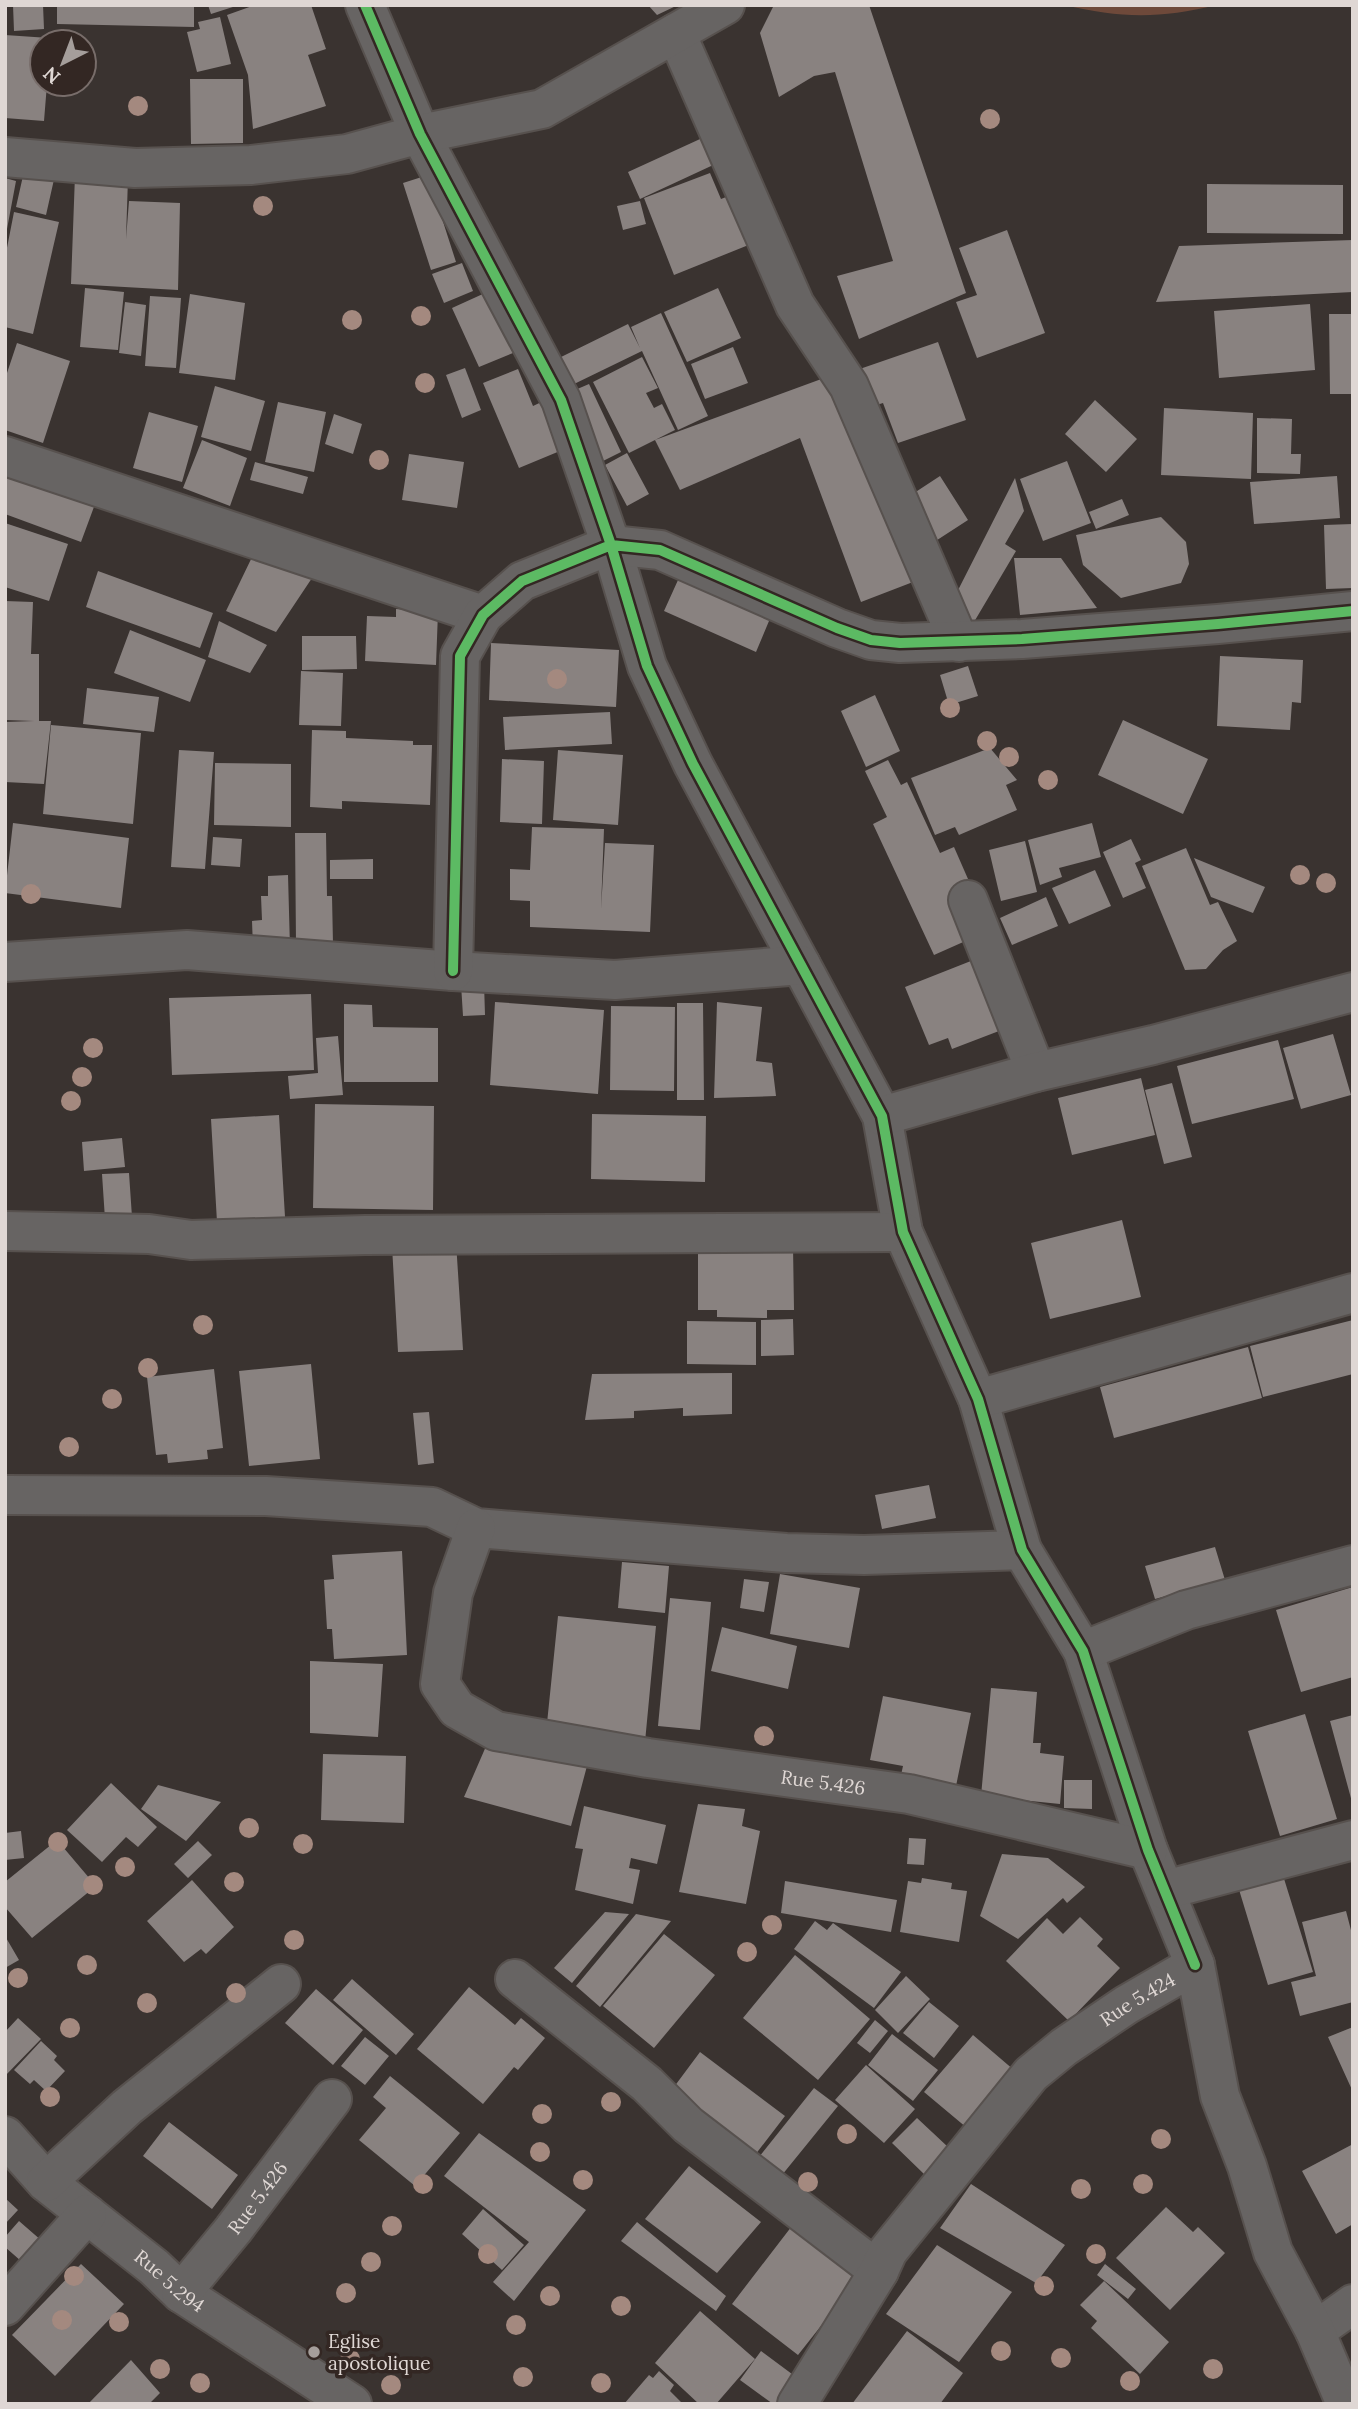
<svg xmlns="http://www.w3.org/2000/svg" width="1358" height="2409" viewBox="0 0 1358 2409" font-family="Lora,serif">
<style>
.green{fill:#6e493a}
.building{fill:#898280}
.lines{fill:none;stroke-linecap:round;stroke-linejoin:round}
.minor-casing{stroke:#57514e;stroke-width:42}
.minor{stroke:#676463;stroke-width:38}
.cycleway-casing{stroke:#332723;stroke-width:15}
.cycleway{stroke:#5cba63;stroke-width:10}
.tree{fill:#a4897f}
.poi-dot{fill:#a59e9b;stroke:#332723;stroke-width:2.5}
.labels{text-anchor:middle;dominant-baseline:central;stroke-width:7;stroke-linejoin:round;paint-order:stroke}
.street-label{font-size:19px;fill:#dfd7d4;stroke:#332723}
.poi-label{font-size:19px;fill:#dfd7d4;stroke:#332723;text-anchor:start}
</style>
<rect width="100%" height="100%" fill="#3a3330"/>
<path class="green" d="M1064,5H1216C1160,19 1119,18 1064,5Z"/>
<path class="building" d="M13,5H43L44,29L14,31Z
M57,5H194V27L57,24Z
M208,5H236V6L211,14Z
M255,5H311L326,49L308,55L326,106L253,129L248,75L227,15Z
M648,5H678L657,15Z
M774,5H869L966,293L859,339L837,276L893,261L835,72L814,76L779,97L760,33Z
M220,17L231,64L197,72L187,32L200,29L198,22Z
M5,35L49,38V42H42V84H47L44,121L5,118Z
M190,79H243V143L191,144Z
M711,134L724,160L640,199L628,172Z
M25,167L55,175L46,215L16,207Z
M710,173L721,199L731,195L751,244L674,275L644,198Z
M75,175L128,178L126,239L129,201L180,203L178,290L71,284Z
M428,175L456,262L431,270L403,183Z
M5,178L16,181L7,229H5Z
M1207,184L1343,185V234L1207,233Z
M640,201L646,224L623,230L617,206Z
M14,212L59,222L33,334L5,327V258Z
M1007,230L1045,333L977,358L956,302L977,295L959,248Z
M1353,240V292L1156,302L1179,246Z
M462,263L473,291L444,303L432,274Z
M85,288L124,292L118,350L80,347Z
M718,288L741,338L687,362L664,312Z
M485,293L513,353L479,367L452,308Z
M190,294L245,303L235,380L179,373Z
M150,296L181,298L176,368L145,366Z
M125,302L146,305L141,356L119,353Z
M1310,304L1315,370L1219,378L1214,311Z
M661,313L708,416L678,430L642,351L572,385L559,358L628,324L640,348L631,327Z
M1329,314H1353V394H1330Z
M938,342L966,420L898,443L883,403L864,409L851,372Z
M17,343L70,361L43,443L5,430V379Z
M733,347L748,383L705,399L691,364Z
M642,357L658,388L646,393L654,408L662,404L675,430L629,453L593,382Z
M465,368L481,410L462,418L446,375Z
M518,369L533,406L552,397L572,446L519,468L483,383Z
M835,374L913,582L861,602L800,438L680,490L655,440Z
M589,384L621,452L601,462L568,393Z
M215,386L265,401L251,451L201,437Z
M1095,400L1137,439L1106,472L1065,434Z
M278,402L326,412L314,472L265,462Z
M1164,408L1253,413L1251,479L1161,475Z
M149,412L198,426L182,482L133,468Z
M334,414L362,424L353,454L325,444Z
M1257,418L1292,419L1291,454H1301L1300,474L1257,473Z
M202,440L247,458L230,506L183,488Z
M627,453L649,494L627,506L605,465Z
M409,454L464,462L457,508L402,500Z
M1067,461L1091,523L1043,541L1020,479Z
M5,462L98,496L81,542L5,514Z
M255,462L308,477L303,494L250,480Z
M940,476L968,520L931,544L908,497Z
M1337,476L1340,518L1254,524L1250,482Z
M1015,478L1024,511L1005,544L1016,551L974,622L953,600Z
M1122,499L1129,515L1096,529L1089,512Z
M1161,517L1186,542L1189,564L1181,583L1121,598L1083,565L1076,535Z
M5,523L68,544L49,601L5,587Z
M1353,524V588L1326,589L1324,525Z
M254,553L314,575L276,632L226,611Z
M1014,558H1061L1097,608L1020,615Z
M683,569L774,609L756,652L664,611Z
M98,571L213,613L200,648L86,607Z
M5,601L33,602L31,654H39V721H51L44,784L5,782V722L34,721L5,720Z
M396,609L438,612L436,665L365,661L367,616L396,617Z
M219,621L267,645L250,673L208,657Z
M130,630L206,660L190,702L114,673Z
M302,636H356L357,669L302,670Z
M491,643L619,650L616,707L489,700Z
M1220,656L1303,660L1301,703L1292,702L1290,730L1217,726Z
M968,666L978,696L949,705L940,675Z
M301,671L343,673L341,726L299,725Z
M87,688L159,697L154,732L83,724Z
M875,695L900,751L866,767L841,711Z
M610,712L612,744L505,750L503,717Z
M1123,720L1208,759L1183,814L1098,775Z
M51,725L141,733L133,824L43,814Z
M312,730L346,731V738L413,741V745H432L430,805L342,801V809L310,807Z
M990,748L1017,780L1006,785L1017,810L959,835L955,827L935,835L911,778Z
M179,750L214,752L205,869L171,867Z
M558,750L623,755L618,825L553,820Z
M502,759L544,761L542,824L500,822Z
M888,760L901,785L907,782L940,853L954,847L968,879L955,885L979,935L934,955L873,824L887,817L865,771Z
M215,763L291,764V827L214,825Z
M13,823L129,838L121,908L5,893Z
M1092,823L1101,857L1059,868L1062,877L1040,885L1028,840Z
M532,827L604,829L601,909L605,843L654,845L650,932L530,927V901L510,900V869L530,870Z
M295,833H326L327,896H332L333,944H296Z
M213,837L242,839L240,867L211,865Z
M1131,839L1141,860L1135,863L1146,888L1123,898L1103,852Z
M1025,841L1037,892L1001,901L989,850Z
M1186,848L1210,905L1218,902L1237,941L1223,950L1206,969L1185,970L1142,866Z
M1194,858L1265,887L1253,913L1211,897Z
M373,859V879H330V860Z
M1095,870L1111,906L1069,924L1052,888Z
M288,875L290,948H253L252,921L262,920L261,896H268V876Z
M1046,897L1058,926L1012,945L1000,918Z
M981,957L1004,1016L994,1019L999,1031L952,1049L948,1038L929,1045L905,987Z
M484,983L485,1015L463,1016L461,984Z
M311,994L314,1070L172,1075L169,998Z
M495,1002L604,1010L598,1094L490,1085Z
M717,1002L762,1007L756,1061L772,1063L776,1096L714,1098Z
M677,1003H703L704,1100H677Z
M344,1004L372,1005L373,1027L438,1028V1082H344Z
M611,1006L675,1007L674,1091L610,1090Z
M1333,1034L1351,1095L1301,1109L1283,1048Z
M338,1036L343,1095L290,1099L288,1076L318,1073L316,1038Z
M1278,1040L1294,1099L1192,1124L1177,1066Z
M1141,1078L1155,1135L1072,1155L1058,1098Z
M1172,1083L1192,1157L1164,1164L1145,1090Z
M315,1104L434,1106L433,1210L313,1208Z
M592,1114L706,1116L705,1182L591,1179Z
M279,1115L285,1217L217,1222L211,1119Z
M122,1138L125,1167L84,1171L82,1142Z
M129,1173L132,1217L105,1219L102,1174Z
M1122,1220L1141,1297L1050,1319L1031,1243Z
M456,1242L463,1350L398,1352L392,1246Z
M698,1246H793L794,1310H767V1318L717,1317V1310H698Z
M793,1319L794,1355L761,1356V1320Z
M1353,1320V1374L1263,1397L1250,1346Z
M687,1321L756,1322V1365L687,1364Z
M1248,1347L1262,1398L1114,1438L1100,1387Z
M311,1364L320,1459L249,1466L239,1371Z
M214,1369L223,1448L207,1450L208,1459L168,1463L167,1454L156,1455L147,1377Z
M732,1373V1414L683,1416V1408L634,1411V1418L585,1420L592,1374Z
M429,1412L434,1463L418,1465L413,1413Z
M929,1485L936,1518L882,1529L875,1495Z
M1215,1547L1225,1580L1155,1599L1145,1566Z
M402,1551L407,1655L334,1659L332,1629H327L324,1580L334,1579L332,1555Z
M622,1562L669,1566L665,1613L618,1608Z
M780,1574L860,1588L849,1648L770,1634Z
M744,1579L769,1582L764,1612L740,1608Z
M1353,1587V1677L1301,1692L1276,1610Z
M670,1598L711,1602L700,1730L658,1726Z
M558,1616L656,1626L645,1742L546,1733Z
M722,1627L797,1646L788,1689L711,1671Z
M310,1661L383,1664L378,1737L310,1733Z
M991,1688L1037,1692L1033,1743H1041L1040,1753L1064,1756L1060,1804L981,1796Z
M883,1696L971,1713L956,1786L901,1775L903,1766L870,1760Z
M1305,1714L1337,1819L1280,1836L1248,1731Z
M1353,1715V1802H1352L1330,1721Z
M487,1744L587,1766L571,1826L464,1797Z
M323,1754L406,1756L404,1823L321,1820Z
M1064,1780H1092V1809L1064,1808Z
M111,1783L157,1827L138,1847L126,1837L102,1862L67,1830Z
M158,1785L221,1802L186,1841L141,1809Z
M698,1804L745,1809L742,1826L760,1831L746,1904L679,1892Z
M584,1806L666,1825L657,1864L631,1858L629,1868L640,1870L633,1904L575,1890L583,1849L575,1848Z
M21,1831L24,1858L5,1860V1833Z
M909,1838L926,1839L924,1865L907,1864Z
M57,1840L96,1886L32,1938L5,1907V1882Z
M198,1841L212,1855L188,1878L174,1864Z
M1002,1854L1048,1858L1085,1887L1067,1903L1063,1898L1018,1939L980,1916Z
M1281,1869L1313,1972L1268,1985L1237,1883Z
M922,1878L952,1883L951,1889L967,1891L959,1942L900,1932L908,1881L921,1883Z
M192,1880L234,1927L206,1954L201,1949L184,1962L147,1921Z
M785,1881L897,1900L891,1932L781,1913Z
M1346,1911L1353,1938V2002L1300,2016L1291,1982L1316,1976L1302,1922Z
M605,1912L629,1914L572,1983L554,1968Z
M636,1914L671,1921L600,2007L576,1986Z
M1080,1917L1103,1939L1097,1946L1120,1968L1069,2021L1006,1961L1047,1918L1063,1934Z
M815,1921L827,1930L833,1923L901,1972L874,2008L794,1949Z
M664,1934L715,1975L654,2048L603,2006Z
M5,1936L19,1960L5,1968Z
M795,1955L870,2019L818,2080L743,2018Z
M906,1976L930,1999L898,2033L875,2010Z
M352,1979L414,2034L396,2055L333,2000Z
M469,1987L515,2025L521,2018L545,2038L518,2070L514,2067L483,2104L417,2049Z
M316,1989L363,2030L333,2065L285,2023Z
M929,2002L959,2026L934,2058L903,2033Z
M18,2018L41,2039L5,2076V2032Z
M875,2020L888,2031L870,2053L857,2043Z
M1353,2027V2092L1328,2037Z
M892,2034L938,2070L913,2101L868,2065Z
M973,2035L1021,2076L973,2133L924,2092Z
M365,2037L389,2056L365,2085L341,2066Z
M41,2041L57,2056L54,2060L65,2071L46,2091L34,2080L30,2084L14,2070Z
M700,2052L785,2116L755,2155L671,2091Z
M866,2065L915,2109L884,2143L835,2100Z
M390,2076L460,2133L415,2186L359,2140L386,2108L373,2097Z
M814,2088L838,2106L782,2175L759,2157Z
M917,2118L948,2147L924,2174L892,2143Z
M169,2122L238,2175L212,2209L143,2156Z
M479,2133L586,2210L514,2301L493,2282L529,2242L444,2176Z
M1353,2144V2224L1336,2234L1302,2171Z
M689,2166L761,2222L717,2273L645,2219Z
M971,2184L1065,2245L1036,2283L940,2228Z
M5,2198L18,2210L5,2224Z
M1166,2207L1193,2232L1198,2227L1225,2253L1170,2310L1116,2258Z
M483,2209L524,2245L502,2270L462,2234Z
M19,2221L42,2241L21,2261L5,2247V2237Z
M637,2222L726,2296L716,2311L621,2241Z
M795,2222L862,2274L798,2355L732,2304Z
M937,2245L1012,2292L959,2362L886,2314Z
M81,2264L124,2304L55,2376L12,2335Z
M1105,2264L1136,2289L1128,2299L1097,2275Z
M1104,2281L1169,2342L1140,2374L1091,2328L1097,2321L1080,2305Z
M700,2311L755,2359L716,2404H699L655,2363Z
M907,2331L963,2373L940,2404H852Z
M761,2351L796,2377L777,2404H773L740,2380Z
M131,2360L160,2393L149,2404H88Z
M659,2371L674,2385L670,2391L683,2404H624L649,2375L653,2378Z"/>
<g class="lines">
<g class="minor-casing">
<g id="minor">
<path d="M365,5L420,134L561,400L611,545L647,666L693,764L882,1116L903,1232L978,1399L1022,1550L1083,1651L1148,1850L1195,1965"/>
<path d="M676,33L795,305L849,386L959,642"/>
<path d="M5,157L135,168L251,165L347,154L420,134L542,109L725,5"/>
<path d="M5,456L483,615"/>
<path d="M968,900L1036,1072"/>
<path d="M5,962L187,950L453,971L615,980L801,965"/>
<path d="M453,971L460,656L483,615L522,581L611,545L660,550L837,628L871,640L900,643L1022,639L1218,624L1353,611"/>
<path d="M882,1116L1036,1072L1153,1045L1353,992"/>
<path d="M5,1231L149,1234L191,1240L365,1235L903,1232"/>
<path d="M978,1399L1353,1293"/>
<path d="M5,1495L266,1496L432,1507L476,1528L786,1553L864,1555L1022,1550"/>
<path id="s1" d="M476,1528L453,1593L440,1684L457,1709L496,1731L648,1758L909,1794L1148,1850"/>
<path d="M1083,1651L1186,1610L1353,1565"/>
<path d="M1165,1890L1353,1840"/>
<path d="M515,1979L647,2084L688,2125L879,2271"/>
<path id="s2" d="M5,2136L46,2182L154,2267L181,2293L352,2404"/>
<path d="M46,2182L127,2107L281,1984"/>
<path id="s3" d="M181,2293L233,2230L332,2099"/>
<path d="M5,2306L87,2214"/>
<path d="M1315,2331L1353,2304"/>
<path id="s4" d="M797,2404L879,2271L888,2251L1031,2074L1064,2047L1126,2005L1195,1965L1220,2096L1247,2166L1273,2252L1315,2331L1346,2404"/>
</g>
</g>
<use href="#minor" class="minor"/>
<g class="cycleway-casing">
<path id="cycleway" d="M365,5L420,134L561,400L611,545L647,666L693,764L882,1116L903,1232L978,1399L1022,1550L1083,1651L1148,1850L1195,1965
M453,971L460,656L483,615L522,581L611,545L660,550L837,628L871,640L900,643L1022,639L1218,624L1353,611"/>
</g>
<use href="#cycleway" class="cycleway"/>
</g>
<g class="tree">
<circle cx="138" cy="106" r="10"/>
<circle cx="990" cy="119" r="10"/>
<circle cx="263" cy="206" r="10"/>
<circle cx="421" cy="316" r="10"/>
<circle cx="352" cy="320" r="10"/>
<circle cx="425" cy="383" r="10"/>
<circle cx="379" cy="460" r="10"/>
<circle cx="557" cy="679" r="10"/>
<circle cx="950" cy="708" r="10"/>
<circle cx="987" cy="741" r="10"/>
<circle cx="1009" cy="757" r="10"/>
<circle cx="1048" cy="780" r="10"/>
<circle cx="1300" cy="875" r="10"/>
<circle cx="1326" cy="883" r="10"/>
<circle cx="31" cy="894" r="10"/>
<circle cx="93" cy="1048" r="10"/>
<circle cx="82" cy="1077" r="10"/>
<circle cx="71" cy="1101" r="10"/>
<circle cx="203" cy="1325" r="10"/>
<circle cx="148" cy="1368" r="10"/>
<circle cx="112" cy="1399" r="10"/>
<circle cx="69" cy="1447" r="10"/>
<circle cx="764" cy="1736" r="10"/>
<circle cx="249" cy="1828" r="10"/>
<circle cx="58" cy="1842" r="10"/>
<circle cx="303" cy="1844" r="10"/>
<circle cx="125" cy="1867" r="10"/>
<circle cx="234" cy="1882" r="10"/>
<circle cx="93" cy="1885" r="10"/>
<circle cx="772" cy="1925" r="10"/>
<circle cx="294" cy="1940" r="10"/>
<circle cx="747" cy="1952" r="10"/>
<circle cx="87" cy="1965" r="10"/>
<circle cx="18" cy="1978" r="10"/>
<circle cx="236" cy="1993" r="10"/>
<circle cx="147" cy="2003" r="10"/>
<circle cx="70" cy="2028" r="10"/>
<circle cx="50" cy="2097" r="10"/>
<circle cx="611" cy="2102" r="10"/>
<circle cx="542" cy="2114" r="10"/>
<circle cx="847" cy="2134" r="10"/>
<circle cx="1161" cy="2139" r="10"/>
<circle cx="540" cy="2152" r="10"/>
<circle cx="583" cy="2180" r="10"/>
<circle cx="808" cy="2182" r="10"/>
<circle cx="423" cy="2184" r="10"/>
<circle cx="1143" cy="2184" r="10"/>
<circle cx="1081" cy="2189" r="10"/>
<circle cx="392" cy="2226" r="10"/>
<circle cx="488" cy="2254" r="10"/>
<circle cx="1096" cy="2254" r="10"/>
<circle cx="371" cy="2262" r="10"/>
<circle cx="74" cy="2276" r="10"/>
<circle cx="1044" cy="2286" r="10"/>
<circle cx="346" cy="2293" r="10"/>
<circle cx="550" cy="2296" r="10"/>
<circle cx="621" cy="2306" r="10"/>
<circle cx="62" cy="2320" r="10"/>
<circle cx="119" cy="2322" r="10"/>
<circle cx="516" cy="2325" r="10"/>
<circle cx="1001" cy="2351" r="10"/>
<circle cx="1061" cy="2358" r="10"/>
<circle cx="350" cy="2359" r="10"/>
<circle cx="160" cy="2369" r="10"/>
<circle cx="1213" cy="2369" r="10"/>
<circle cx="523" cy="2377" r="10"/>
<circle cx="1130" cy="2381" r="10"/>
<circle cx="200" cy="2383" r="10"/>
<circle cx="601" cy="2383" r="10"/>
<circle cx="391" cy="2385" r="10"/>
</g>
<circle class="poi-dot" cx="314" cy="2352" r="7"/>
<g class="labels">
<g class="street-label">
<text stroke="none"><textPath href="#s1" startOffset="567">Rue 5.426</textPath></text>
<text stroke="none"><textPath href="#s4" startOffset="536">Rue 5.424</textPath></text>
<text stroke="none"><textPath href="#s3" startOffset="122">Rue 5.426</textPath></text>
<text stroke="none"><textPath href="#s2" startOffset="220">Rue 5.294</textPath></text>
</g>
<g class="poi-label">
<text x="328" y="2341">Eglise<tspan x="328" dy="22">apostolique</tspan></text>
</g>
</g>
<rect width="1358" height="2409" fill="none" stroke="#dfd7d4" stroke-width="14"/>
<g transform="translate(63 63) rotate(222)"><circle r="33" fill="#332723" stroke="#786d6a" stroke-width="2"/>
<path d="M0-5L12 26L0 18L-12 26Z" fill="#a59e9b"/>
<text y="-10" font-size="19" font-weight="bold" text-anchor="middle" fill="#dfd7d4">N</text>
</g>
</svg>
